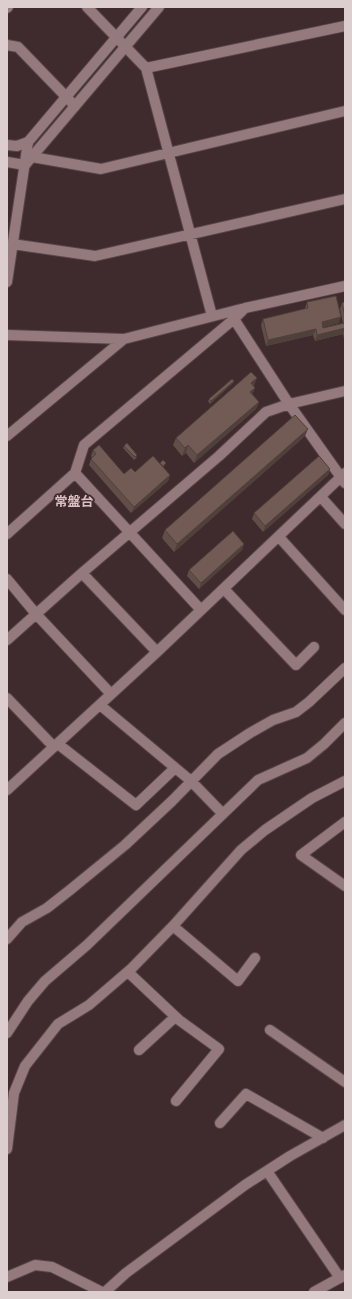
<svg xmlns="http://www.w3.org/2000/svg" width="352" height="1299" viewBox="0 0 352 1299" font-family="'Zilla Slab','Noto Sans JP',serif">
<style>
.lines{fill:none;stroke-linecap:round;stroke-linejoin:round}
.minor-casing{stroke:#584649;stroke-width:12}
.tertiary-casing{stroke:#584649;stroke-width:12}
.minor{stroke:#947a7d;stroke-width:10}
.tertiary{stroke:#947a7d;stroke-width:10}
.wall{fill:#624e48}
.shaded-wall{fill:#50403b}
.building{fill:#725b54;stroke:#50403b}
.labels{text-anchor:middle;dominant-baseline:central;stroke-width:3.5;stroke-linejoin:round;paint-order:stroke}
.neighbourhood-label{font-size:13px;font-weight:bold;fill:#dcc0c3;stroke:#3f2a2d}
</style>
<rect width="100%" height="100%" fill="#3f2a2d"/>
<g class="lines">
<g class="minor-casing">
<path id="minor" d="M87,7L146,68L212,316
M7,8L8,7
M7,45L18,47L75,106
M146,68L345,26
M32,157L101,169L345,111
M12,244L95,256L345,199
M7,282L28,142
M234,319L289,404L345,483
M7,335L124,339L245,308L345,286
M7,436L124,339
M75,473L201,610
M321,497L345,524
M7,534L75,473L84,445L234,319L245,308
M279,537L345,610
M82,573L157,652
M7,579L36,614L111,694
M224,589L296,665L314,647
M7,640L82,573L219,456L266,412L289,404L345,391
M7,698L54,747
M100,705L191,781L223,814
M58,744L136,805L175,768
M7,790L157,652L345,473
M345,822L301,855L345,886
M173,926L238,981L255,958
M7,939L22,922L47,908L70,890L125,845L172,801L218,754L250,733L273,720L296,712L309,702L345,668
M128,972L179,1020L219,1049L176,1101
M270,1030L345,1082
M7,1033L28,1001L45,981L87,945L258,780L307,758L324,744L345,723
M139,1050L175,1017
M220,1123L246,1094L323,1138
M7,1149L14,1093L25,1066L58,1024L89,1005L132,968L173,926L241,850L265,830L312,798L345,781
M267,1171L340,1278
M7,1277L35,1265L52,1267L102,1292
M105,1292L126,1273L245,1185L290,1156L345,1125
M314,1292L345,1275"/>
</g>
<g class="tertiary-casing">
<path id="tertiary" d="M7,145L17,146L28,142L142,7
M7,162L25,165L159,7"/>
</g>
<use href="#minor" class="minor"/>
<use href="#tertiary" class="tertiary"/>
</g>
<path class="wall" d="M307,302L339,323L323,327V328L343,323L340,309L342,303L345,302V344L343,334L315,341L313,335L266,346L261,325L263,319L305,309V308Z
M234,381L233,383L210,404L208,401L209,399Z
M253,386L255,388L252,394L259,402L256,409L194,463L186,453L182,456L173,445L176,438L254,386Z
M305,436L174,552L162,538L165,530Z
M124,446L137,457L134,460L123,448Z
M93,450L124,474L135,472L160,463H166L165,465L163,467L170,475L168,481L131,513L89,465L91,459L92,458L91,456Z
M330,469L328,475L263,532L252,519L254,513Z
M244,544L242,550L199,589L187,576L189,570Z"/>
<path class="shaded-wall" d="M341,317L339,323L320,328L322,322Z
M345,328L343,334L315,341L317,335Z
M316,329L313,335L266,346L268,340Z
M257,378L254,386L248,391L251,383Z
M234,381L233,383L210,404L211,401Z
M255,388L252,395L250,392Z
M259,402L256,409L194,463L197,455Z
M308,429L305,436L174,552L177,544Z
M188,445L186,453L182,456L185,448Z
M330,469L328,475L263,532L265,526Z
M170,475L168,481L131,513L134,507Z
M244,544L242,550L199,589L201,583Z"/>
<path class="building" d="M336,296L341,317L322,322L323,328L345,323V328L317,335L316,329L268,340L263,319L308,308L307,302Z
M345,302V316L342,303Z
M251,372L257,378L251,383L255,388L250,392L259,402L197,455L188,445L185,448L176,438Z
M232,379L234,381L211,401L209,399Z
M295,415L308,429L177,544L165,530Z
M127,443L137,455L135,457L124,446Z
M99,445L124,474L131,468L135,472L153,456L170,475L134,507L91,459L96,454L93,450Z
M319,456L330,469L265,526L254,513Z
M163,460L166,463L163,466L160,463Z
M233,531L244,544L201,583L189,570Z"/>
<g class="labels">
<g class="neighbourhood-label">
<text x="74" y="501">常盤台</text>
</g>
</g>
<rect width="352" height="1299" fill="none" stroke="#dccdcf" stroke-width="16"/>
</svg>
